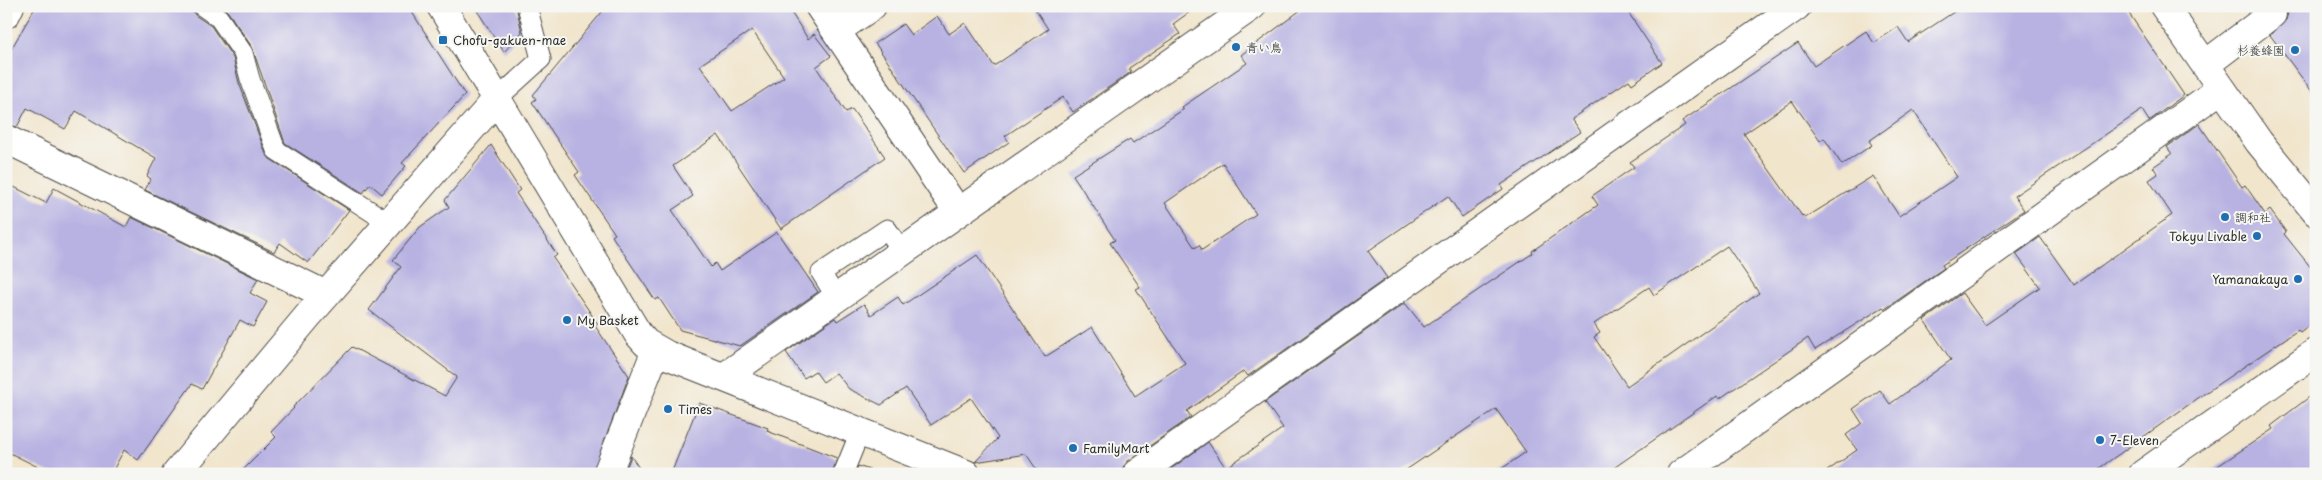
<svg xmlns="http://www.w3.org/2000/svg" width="2322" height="480" viewBox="0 0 2322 480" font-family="'Playpen Sans','Klee One',sans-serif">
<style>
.building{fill:#b8b2e2;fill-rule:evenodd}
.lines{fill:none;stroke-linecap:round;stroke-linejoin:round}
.service-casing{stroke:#494743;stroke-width:21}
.pedestrian-casing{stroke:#494743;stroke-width:30}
.minor-casing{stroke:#494743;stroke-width:30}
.tertiary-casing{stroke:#494743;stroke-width:30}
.service{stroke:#fff;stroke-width:19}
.pedestrian{stroke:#fff;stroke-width:28}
.minor{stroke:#fff;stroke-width:28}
.tertiary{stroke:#fff;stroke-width:28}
.poi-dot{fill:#1f6fb2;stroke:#f6f6f2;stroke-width:2}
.labels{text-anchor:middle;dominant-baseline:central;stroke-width:4;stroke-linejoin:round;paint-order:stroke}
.poi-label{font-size:12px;fill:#2b2b2b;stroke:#f6f6f2;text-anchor:start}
</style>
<rect width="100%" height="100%" fill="#f6f6f2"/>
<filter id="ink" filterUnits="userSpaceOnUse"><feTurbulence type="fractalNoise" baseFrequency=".02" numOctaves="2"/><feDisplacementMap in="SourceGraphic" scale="10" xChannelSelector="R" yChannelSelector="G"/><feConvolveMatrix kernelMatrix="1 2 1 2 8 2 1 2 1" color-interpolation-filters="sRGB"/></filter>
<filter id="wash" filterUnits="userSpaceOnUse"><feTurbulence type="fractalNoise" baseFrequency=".0096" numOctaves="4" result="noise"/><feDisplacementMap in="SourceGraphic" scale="20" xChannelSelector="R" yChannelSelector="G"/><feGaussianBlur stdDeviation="1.12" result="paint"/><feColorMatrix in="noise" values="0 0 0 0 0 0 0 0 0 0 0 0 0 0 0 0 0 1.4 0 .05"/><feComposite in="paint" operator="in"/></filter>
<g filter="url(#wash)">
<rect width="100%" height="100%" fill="#f1e5cc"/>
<g id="blocks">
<path class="building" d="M36,6H191L195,15L211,26L233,58L239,83L266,154L270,159L349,210L308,263L280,243L274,252L145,190L151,179L147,176L156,158L76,111L65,129L27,108L17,127L6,124V58Z
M222,6H408L465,95L402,163L406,166L382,194L370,184L363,193L285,143L252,47L228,12Z
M474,6H516L522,32L504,52Z
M607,6H787L808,39L814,34L831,56L816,67L846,112L852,109L885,157L781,229L718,135L673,166L693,196L672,210L711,267L715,263L720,271L777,232L818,292L740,346L680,330L659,298L655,300L612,236L615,234L575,175L579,172L532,102L536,99L533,95ZM752,30L784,77L732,111L700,65Z
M1033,6H1198L1173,24L1180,34L1129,68L1131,72L1073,112L1063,97L1005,136L1009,142L964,173L875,43L903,24L911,35L937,16L949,34L965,23L994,66L1048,29Z
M1306,6H1624L1662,63L1632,84L1629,80L1571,119L1580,132L1501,185L1503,189L1462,217L1448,196L1368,251L1387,278L1248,376L1244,371L1187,411L1191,417L1128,461L1123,467L1122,474H1048L1037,470L1026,454L975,462L998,438L971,398L931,425L906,388L881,405L849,389L836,373L823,382L815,371L804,378L786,352L835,318L837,321L864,304L871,315L898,297L903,305L977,255L1045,357L1092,327L1135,396L1185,363L1136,289L1140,287L1110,243L1115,240L1073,175L1130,139L1133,143L1184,109L1182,107L1247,63L1241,55ZM1223,163L1256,214L1202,250L1199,245L1195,248L1165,203Z
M1963,6H2124L2184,95L2149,121L2142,110L2014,196L2024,210L1942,265L1944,268L1885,309L1883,307L1815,350L1808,338L1719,399L1717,396L1605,474H1494L1526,452L1496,409L1400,474H1164L1208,442L1226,468L1283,428L1265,402L1405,303L1424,327L1533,253L1532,251L1598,205L1592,196L1634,167L1630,162L1685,125L1682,121L1798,43L1814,66L1866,31L1874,43L1898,27L1908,42ZM1792,101L1820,141L1824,138L1842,165L1872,145L1869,141L1913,110L1957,177L1899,216L1873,176L1805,218L1803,215L1802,216L1744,134ZM1727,246L1759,293L1627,386L1594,337L1600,333L1594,324L1649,287L1654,295Z
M2285,6H2316V97L2270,35L2286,20L2288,13Z
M2199,124L2242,187L2245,185L2265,214L2270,210L2286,232L2284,234L2316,274V320L2300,332L2298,330L2208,391L2091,474H1823L1857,450L1846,435L1862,423L1853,409L1880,390L1890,404L1951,360L1924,320L1962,293L1985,325L2040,287L2016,254L2040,237L2074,285L2172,215L2149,180L2158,174L2153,167L2172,154L2167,147Z
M491,145L520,190L516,193L557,255L553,258L598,324L595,326L629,376L592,474H239L276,437L271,432L294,408L293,407L352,347L445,396L457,377L369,310L401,267L393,260L420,227L449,207L445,200Z
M6,183L46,203L54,188L126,227L131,217L258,279L250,293L267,302L253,327L240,320L202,389L192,384L138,460L124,450L111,474H52L6,451Z
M2316,392V474H2206L2273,429L2271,426Z
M699,403L768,428L767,431L837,458L832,474H671Z
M631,456L643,474H624Z
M858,466L872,471V474H855Z"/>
</g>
</g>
<g filter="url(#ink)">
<use href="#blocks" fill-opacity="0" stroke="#494743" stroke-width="1"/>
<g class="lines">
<g class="service-casing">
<path id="service" d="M202,6L219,18L243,53L250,79L276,150L389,223
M497,99L541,59L527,6
M836,297L821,273L887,229L902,251
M843,474L860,432"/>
</g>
<g class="pedestrian-casing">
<path id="pedestrian" d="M2214,58L2272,14"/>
</g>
<g class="minor-casing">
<path id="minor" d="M819,6L958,212
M6,14L10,6
M836,31L872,6
M6,139L326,295
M724,377L1252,6
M607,474L656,350
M1137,474L1797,6
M1681,474L2221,89
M2143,474L2316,352"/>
</g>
<g class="tertiary-casing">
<path id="tertiary" d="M441,6L638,334L646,343L667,355L966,474
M2164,6L2259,142L2316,212
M176,474L307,317L497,99"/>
</g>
<use href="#service" class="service"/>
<use href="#pedestrian" class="pedestrian"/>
<use href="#minor" class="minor"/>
<use href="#tertiary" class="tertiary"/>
</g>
</g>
<g class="poi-dot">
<rect x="438" y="35" width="10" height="10" rx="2.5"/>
<circle cx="1236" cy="47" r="5"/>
<circle cx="2295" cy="50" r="5"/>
<circle cx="2225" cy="217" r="5"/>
<circle cx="2257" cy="236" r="5"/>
<circle cx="2298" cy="279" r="5"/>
<circle cx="567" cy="320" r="5"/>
<circle cx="668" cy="409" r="5"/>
<circle cx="2100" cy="440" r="5"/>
<circle cx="1073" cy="448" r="5"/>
</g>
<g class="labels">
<g class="poi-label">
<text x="453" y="40">Chofu-gakuen-mae</text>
<text x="1246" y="47">青い鳥</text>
<text x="2285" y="50" text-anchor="end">杉養蜂園</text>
<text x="2235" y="217">調和社</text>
<text x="2247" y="236" text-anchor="end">Tokyu Livable</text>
<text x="2288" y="279" text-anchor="end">Yamanakaya</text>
<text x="577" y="320">My Basket</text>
<text x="678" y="409">Times</text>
<text x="2110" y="440">7-Eleven</text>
<text x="1083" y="448">FamilyMart</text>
</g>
</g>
<rect width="2322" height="480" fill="none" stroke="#f6f6f2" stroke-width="25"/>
</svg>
